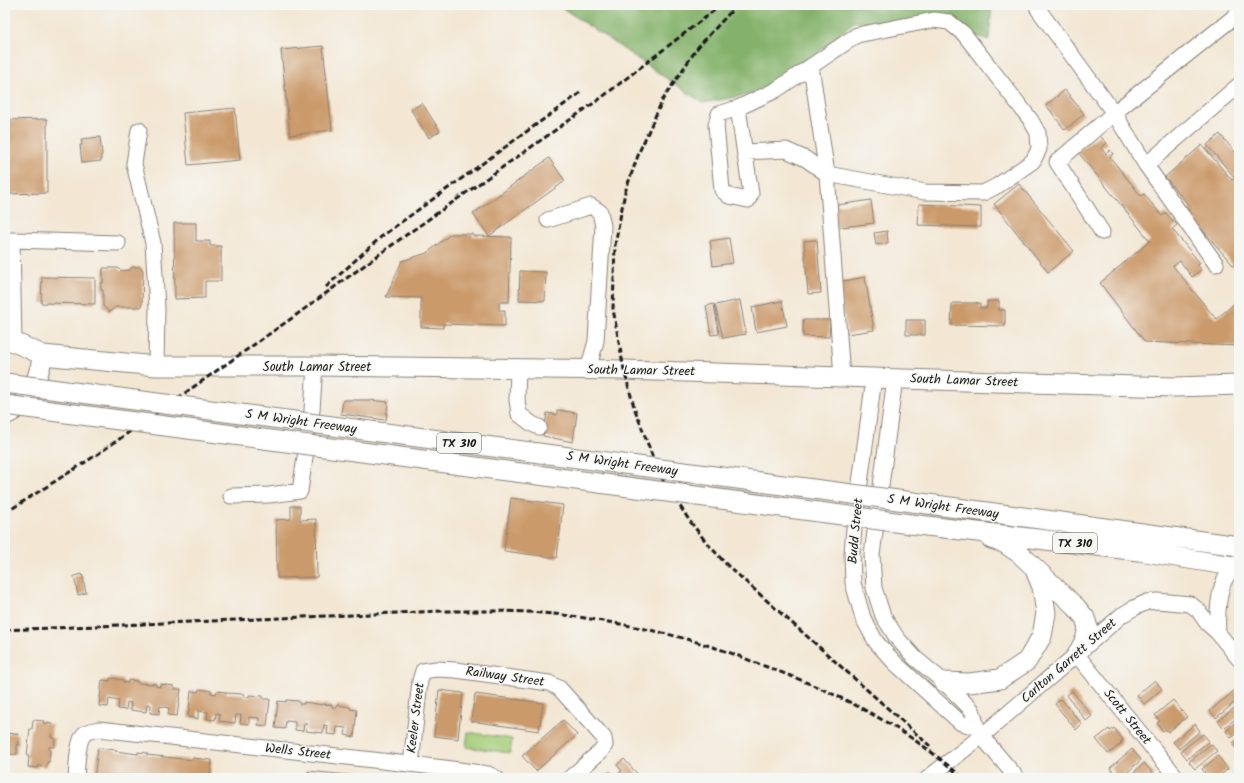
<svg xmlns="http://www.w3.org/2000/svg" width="1244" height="783" viewBox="0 0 1244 783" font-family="Kalam,sans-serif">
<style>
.green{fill:#a5cf7b;stroke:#60764c}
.forest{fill:#84b26b;stroke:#506744}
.building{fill:#cb9a6a}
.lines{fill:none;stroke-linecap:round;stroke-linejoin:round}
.minor-casing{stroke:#888278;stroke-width:17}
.major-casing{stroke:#888278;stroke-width:21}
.minor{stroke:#fff;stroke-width:15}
.major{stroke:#fff;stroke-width:19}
.rail{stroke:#1c1c1c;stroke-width:3;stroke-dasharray:6 3;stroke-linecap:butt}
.major-bridge-casing{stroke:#888278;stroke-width:21;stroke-linecap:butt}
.major-bridge{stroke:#fff;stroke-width:19}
.labels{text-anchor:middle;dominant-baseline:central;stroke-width:3;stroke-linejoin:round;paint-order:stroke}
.shield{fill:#f6f6f2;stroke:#5d5d5c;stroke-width:1}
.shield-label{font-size:12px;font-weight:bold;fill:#1c1c1c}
.street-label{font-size:13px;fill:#1c1c1c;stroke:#f6f6f2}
</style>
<rect width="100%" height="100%" fill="#f6f6f2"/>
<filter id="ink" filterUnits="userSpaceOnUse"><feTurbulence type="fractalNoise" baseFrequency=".025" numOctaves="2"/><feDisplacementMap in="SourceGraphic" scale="8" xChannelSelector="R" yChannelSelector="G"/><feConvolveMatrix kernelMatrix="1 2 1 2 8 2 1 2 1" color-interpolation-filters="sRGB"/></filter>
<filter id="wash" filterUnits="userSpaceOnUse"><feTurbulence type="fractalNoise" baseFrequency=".012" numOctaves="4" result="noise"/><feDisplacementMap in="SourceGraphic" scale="16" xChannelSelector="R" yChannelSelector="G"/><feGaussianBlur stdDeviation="0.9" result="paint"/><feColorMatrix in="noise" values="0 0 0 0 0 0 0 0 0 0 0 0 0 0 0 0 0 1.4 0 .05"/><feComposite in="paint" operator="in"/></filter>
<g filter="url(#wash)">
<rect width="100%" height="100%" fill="#f3e7d4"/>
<path class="green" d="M468,732L512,739L510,753L466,747Z"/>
<path class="forest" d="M558,5H992L989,40L933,24L854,22L776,90L703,103Z"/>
<g id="blocks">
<path class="building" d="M323,46L332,130L290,135L281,50Z
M1065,90L1084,114L1065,130L1046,105Z
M422,103L440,131L429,138L411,110Z
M235,108L240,160L188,165L183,113Z
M47,119V193L5,194V120Z
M1220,134L1239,157V272L1187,212L1191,208L1165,177L1202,145L1232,180L1235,178L1207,145Z
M1099,135L1107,143L1101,148L1106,154L1110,150L1113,154L1110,157L1141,196L1144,194L1162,216L1166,213L1177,225L1172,229L1200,263L1198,265L1201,270L1192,277L1180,261L1173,266L1216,319L1239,300V346L1145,342L1100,283L1150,241L1078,152Z
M100,137L102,155H101V161L82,163L80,145H82L81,139Z
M549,158L565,181L489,236L473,214Z
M1019,184L1074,251L1048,272L994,204Z
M871,200L874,223L834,228L831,206Z
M919,204L981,207V227L918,225Z
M174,223H196V241H210V246H221V281H205V298L175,299Z
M887,231L888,243L876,245L874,233Z
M451,234H473V236L511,237L509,302H499V310H505V326L443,324V328L421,327V298L386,297L402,261L427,253Z
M729,238L733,263L713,266L710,241Z
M817,240L821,293L808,294L804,241Z
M132,267H140L143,270L142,304L141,307H116L109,312L103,306V290H101V283H103V268H118L121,271L130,270Z
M520,271L546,272L545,301L519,300Z
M42,277L95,278V304L41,303Z
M865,277L874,330L847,334L838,282Z
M740,300L746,334L723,338L715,305Z
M782,301L787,326L756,332L752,307Z
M987,301H999V310H1005V326L951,325L952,303H980V308H987Z
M714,304L719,334L711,335L706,306Z
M803,320H830L829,337L803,336Z
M906,320H925V335H906Z
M343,400H369L388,402L386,420L341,414Z
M557,410L577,413L573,442L543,436L547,413L557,415Z
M511,498L563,505L557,558L504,551Z
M291,506H300V520L316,519L317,577L277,578L276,520L291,519Z
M82,574L86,593L78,595L74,576Z
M110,678L123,680V682L128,683V680L137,681V683L156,684V686L160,687V684L174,686V689H181L177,716L168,715L169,708L160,706L159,714L150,713L151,705L147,704L146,712L130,710L131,703L127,702L126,710L118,709L119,701L109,699L108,707L99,706L102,680L110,681Z
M1155,680L1162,689L1144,704L1137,695Z
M199,689L212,691L211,693L216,694L217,691L226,692L225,693L244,694V697H249V695L263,696V699H270L267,726L258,725L259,718L249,717V724L240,723L241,715H236L235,723L219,721L220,714L216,713L215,720L207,719L208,712L198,711V719L188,717L191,691L198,692Z
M439,690L463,693L458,739L434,736Z
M1235,690L1239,695V699L1216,718L1210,711Z
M1072,691L1092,716L1086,721L1067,695Z
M475,694L543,703L539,731L471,721Z
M1061,699L1082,724L1076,730L1055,704Z
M286,700L299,701V704H304V702L323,705V704L332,705V707L336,708L337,705L350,707V709L357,710L354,737L345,735L346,728L337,727L336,735L327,734L328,726L324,725L323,733L306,731L307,724H304L303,731L295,730V722L286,721L285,729L275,728L278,701L286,702Z
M1173,700L1187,717L1168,732L1166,729L1163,731L1157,723L1160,721L1155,715Z
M1239,704V716L1224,728L1218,721Z
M33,720L44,721L43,723L52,724L51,738H55L54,747H49V750H50L49,762H47V767L38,766V768L28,767L29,757L27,756L30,729H32Z
M563,720L577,735L536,771L522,756Z
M1239,720V732L1231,738L1226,731Z
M1195,724L1200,731L1179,749L1173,742Z
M1114,728L1123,740L1120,742L1122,743L1108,754L1096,739L1109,729L1110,731Z
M5,733L18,734L19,745H17V754L5,755Z
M1203,734L1209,741L1187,759L1181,751Z
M1239,738V750L1238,751L1232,744Z
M1211,744L1217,751L1195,769L1189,762Z
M98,748L116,750L115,751L138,754V752L147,753V755L192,760V758L212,760L210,778H94Z
M1132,749L1141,760L1121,778H1118L1110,768Z
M1218,756L1228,769L1217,778H1206L1203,774L1205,773L1202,769Z
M624,759L641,778H604L603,777L610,772L615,777L622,771L617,765Z
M1144,763L1155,775L1152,778H1128Z
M308,771L368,777V778H307Z"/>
</g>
</g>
<g filter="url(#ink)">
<use href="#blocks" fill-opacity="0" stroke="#888278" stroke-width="1"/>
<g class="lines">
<g class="minor-casing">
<path id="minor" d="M1038,9L1114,113L1057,162L1102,232
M738,108L751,194L748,200L729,196L722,190L716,125L719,114L738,108L776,90L857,35L934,20L949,22L964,34L1030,119L1038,133L1039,149L1033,161L997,186L983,193L925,192L827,174L842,377
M139,130L134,164L153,243L157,308L156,366
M745,152L786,150L806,159L827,174L811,66
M1146,165L1114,113L1239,13
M548,220L591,206L600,212L603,226L596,341L588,370
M1216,264L1146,165L1238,86
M14,342L12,240L118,243
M518,369L517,400L519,414L532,424L539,427
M874,378L854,528L852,553L853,583L863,618L876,642L895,663L961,723L977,727
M895,378L872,555L874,588L883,616L897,638L915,658L944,682L972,710L977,727L989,745L1017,778
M231,496L269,495L300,491L312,410L315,366
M1218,633C1217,618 1218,588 1227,576C1230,572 1234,569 1237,567
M1077,655L1177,778
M411,764L420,681L423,671L436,669L456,670L549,683L559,688L604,738L605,745L601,751L570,778
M76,778C77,768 77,742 84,734C88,731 94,730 99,729L444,768L488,774L496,778
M928,778L983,735L1122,615L1134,608L1147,602L1158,601L1190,604L1198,610L1207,623L1218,633L1239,659"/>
</g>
<g class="major-casing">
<path id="major" d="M5,338L43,355L156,366H315L624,370L996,382L1175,387L1239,385
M5,415C30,405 38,379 43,355
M913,502L1239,546
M910,524L1139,551L1239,567
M991,539L1004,543L1019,553L1076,607L1085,618L1088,628L1085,640L1077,655
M944,682L969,683L1000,679L1027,661L1042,636L1046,613L1042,587L1035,570"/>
</g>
<use href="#minor" class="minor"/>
<use href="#major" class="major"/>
<path class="rail" d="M737,5L698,47L663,99L640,150L625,192L615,245L613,309L624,370L634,407L659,474L689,520L706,542L727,565L930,746
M326,287L382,236L580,93
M5,513L95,456L292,318L399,240L601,98L721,5
M5,630L442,611C487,611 533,610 578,617C624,624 671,633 716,648C733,653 750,661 767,667C822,687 875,712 923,746C937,756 950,767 963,778"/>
<g class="major-bridge-casing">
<path id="major-bridge" d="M5,383L913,502
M5,405L910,524"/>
</g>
<use href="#major-bridge" class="major-bridge"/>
</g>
</g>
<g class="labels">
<g class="shield">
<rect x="437" y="433" width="44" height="20" rx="3"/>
<rect x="1053" y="533" width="44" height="20" rx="3"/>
</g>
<g class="shield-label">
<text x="459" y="443">TX 310</text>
<text x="1075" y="543">TX 310</text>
</g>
<g class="street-label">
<text x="317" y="367">South Lamar Street</text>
<text transform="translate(641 371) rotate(1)">South Lamar Street</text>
<text transform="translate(964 381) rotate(2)">South Lamar Street</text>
<text transform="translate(301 422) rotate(8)">S M Wright Freeway</text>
<text transform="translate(622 464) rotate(8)">S M Wright Freeway</text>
<text transform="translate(943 507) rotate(8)">S M Wright Freeway</text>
<text transform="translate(856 531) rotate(-85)">Budd Street</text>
<text transform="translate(1069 661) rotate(-41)">Carlton Garrett Street</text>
<text transform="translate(505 677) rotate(8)">Railway Street</text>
<text transform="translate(1127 717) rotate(51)">Scott Street</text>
<text transform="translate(416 718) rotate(-83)">Keeler Street</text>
<text transform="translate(298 752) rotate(6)">Wells Street</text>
</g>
</g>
<rect width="1244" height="783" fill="none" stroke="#f6f6f2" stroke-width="20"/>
</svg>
